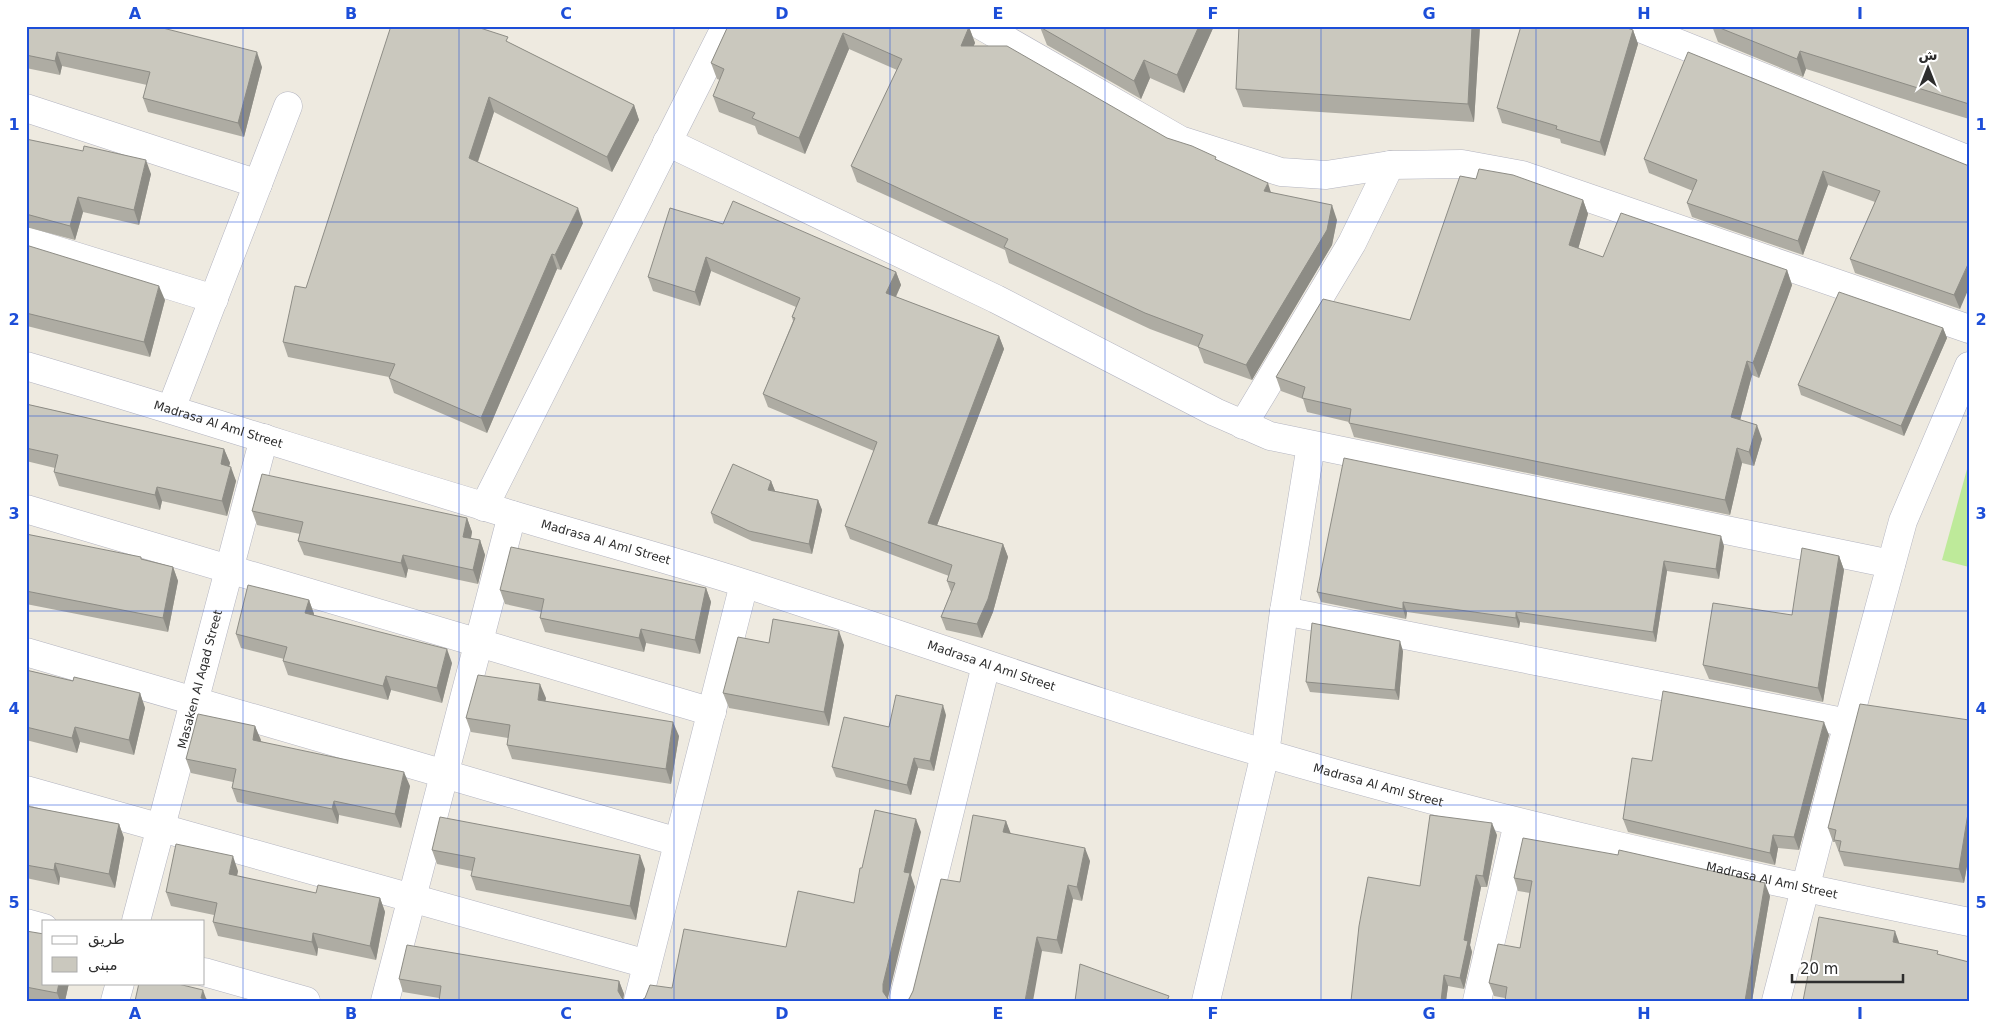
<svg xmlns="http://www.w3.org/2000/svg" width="1995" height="1027" viewBox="0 0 1995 1027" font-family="'DejaVu Sans',Vazirmatn,sans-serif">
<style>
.pitch{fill:#beea9a}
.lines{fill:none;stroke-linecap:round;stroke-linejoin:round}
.street-casing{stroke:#b3b4c0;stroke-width:29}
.street{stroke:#fff;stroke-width:28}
.wall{fill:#aeaca3}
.shaded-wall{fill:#8d8c85}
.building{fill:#cac8be;stroke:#8d8c85}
.grid{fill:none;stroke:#1d4ed8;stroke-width:1;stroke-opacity:0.55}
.labels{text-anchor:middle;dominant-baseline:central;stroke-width:5;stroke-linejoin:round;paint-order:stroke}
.street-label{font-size:12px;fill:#2d2d2d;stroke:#fff}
.neatline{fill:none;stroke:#1d4ed8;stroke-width:2}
.grid-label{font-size:16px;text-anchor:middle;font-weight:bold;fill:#1d4ed8}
</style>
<rect width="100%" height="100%" fill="#eeeae0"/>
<path class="pitch" d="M1969,462V567L1942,560Z"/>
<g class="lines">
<g class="street-casing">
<g id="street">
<path d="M982,26L1180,140L1281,172L1326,175L1390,165L1462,164L1522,175L1969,329"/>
<path d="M1635,26L1969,160"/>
<path d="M26,108L258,184"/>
<path d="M667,142L996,299L1215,412L1270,436L1891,564"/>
<path d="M26,241L214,299"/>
<path id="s1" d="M26,366C179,411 330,460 483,506C570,533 659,556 746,584C920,640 1092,703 1267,754C1498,822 1733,874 1969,922"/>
<path d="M171,409L288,106"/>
<path d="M1243,425L1352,243L1390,165"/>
<path d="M484,507L726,26"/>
<path d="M26,509L712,712"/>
<path d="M1284,611L1848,723"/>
<path d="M26,652L678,842"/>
<path d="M26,790L647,964"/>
<path id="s2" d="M136,921L264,438"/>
<path d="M26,923L44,928"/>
<path d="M204,972L306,1001"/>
<path d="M115,1001L120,983"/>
<path d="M385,1001L512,515"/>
<path d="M638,1001L744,584"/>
<path d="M903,1001L986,665"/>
<path d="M1206,1001L1265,754L1284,611L1311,445"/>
<path d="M1477,1001L1518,823"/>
<path d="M1776,1001L1848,723L1903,521L1969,366"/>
</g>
</g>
<use href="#street" class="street"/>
</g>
<path class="wall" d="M26,26L262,67L244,137L148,112L143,98L147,85L62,66L60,75L26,68Z
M728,26L969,27L975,43L973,46L1167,138L1217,160L1271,192L1337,220L1332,245L1252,380L1204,363L1198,347L1150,329L1009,263L1005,250L857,182L851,166L897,70L849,49L805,154L758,134L755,126L719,112L713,96L720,80L717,79L711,63Z
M1214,26L1184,93L1150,78L1141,99L1047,45L1040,27Z
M1480,26L1474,122L1243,107L1236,89Z
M1712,26H1969V119L1806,69L1803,77L1718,42Z
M1633,30L1638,44L1605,156L1561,143L1560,139L1502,123L1497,108Z
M510,43L634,105L639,120L612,172L494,112L478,162L583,223L561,270L557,269L487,433L394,393L389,378V377L288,357L283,342L306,288Z
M26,139L151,174L139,225L83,212L75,240L26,227Z
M1644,159L1969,166L1960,309L1855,273L1850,259L1875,202L1828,185L1803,255L1692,217L1687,203L1693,191L1649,173Z
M1583,200L1588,214L1578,249L1603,257L1787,270L1792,285L1759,378L1752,375L1740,420L1762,439L1754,466L1742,463L1730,515L1354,437L1349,422L1307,412L1303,399L1281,391L1276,377L1410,320Z
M723,224L896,272L901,285L896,297L999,336L1004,349L937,525L1003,544L1008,557L993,612L982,638L946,630L941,617L951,592L947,581L949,576L850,539L845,526L874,451L768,407L763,394L793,321L792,317L796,307L711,271L700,306L653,291L648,277Z
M26,245L165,300L150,357L27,326L26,323Z
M1943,328L1947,338L1904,436L1801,395L1798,385Z
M26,404L224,449L230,463L229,466L236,481L227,516L162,501L160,510L59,486L54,472L55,468L26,461Z
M771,481L775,491L818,500L822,510L812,554L752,541L714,523L711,513Z
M252,511L467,518L472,532L471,539L480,540L485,555L478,584L408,569L406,578L304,555L298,541L300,534L257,525Z
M26,534L142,559L173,567L178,581L168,632L26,604Z
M1724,546L1719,579L1667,571L1656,642L1520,622L1519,628L1407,612L1406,619L1321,602L1317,592Z
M1839,556L1844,570L1823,702L1709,679L1703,665L1792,615Z
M706,588L711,602L700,654L646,643L644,652L545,632L540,618L541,612L505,604L500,590Z
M309,600L314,614V615L452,663L442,703L391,690L388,700L288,675L283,661L284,659L241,648L236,634Z
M769,643L844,645L829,726L729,708L723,693Z
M1403,651L1399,700L1310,692L1306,682Z
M26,670L73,681L140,693L145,708L134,755L80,742L77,753L26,740Z
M546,698L545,701L679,736L671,784L512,759L507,745L508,738L471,732L466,718Z
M946,715L934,771L918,768L911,795L836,777L832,767L889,727Z
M1969,720V855L1964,883L1844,866L1835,842H1833L1828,828Z
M255,726L260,741L410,786L401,828L339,815L338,824L237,802L232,788L233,782L191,773L186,759Z
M1829,735L1799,850L1778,848L1775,865L1628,832L1623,819L1652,761Z
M26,806L119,824L124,838L115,888L60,877L59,885L26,878Z
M1006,821L1010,834L1090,861L1082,901L1073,899L1062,954L1042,951L909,999L913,991L960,882Z
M1497,835L1487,887H1481L1470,945L1472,952L1464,989L1448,986L1446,1001H1351L1420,886Z
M432,850L645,869L636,920L476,890L471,876L472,871L437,864Z
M238,871L237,876L316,893L380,898L385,912L376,960L318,948L317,956L218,936L213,922L214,915L171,906L166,892Z
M1514,878L1770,896L1752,1001H1505V998L1494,996L1489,983L1520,948L1530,893L1518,891Z
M26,931L69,983L65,1001H26Z
M399,979L619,981L624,994L623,999L439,998L403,992Z"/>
<path class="shaded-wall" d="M1199,26H1214L1184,93L1177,75Z
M1472,26H1480L1474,122L1468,104Z
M969,27L975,43L967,62L961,46Z
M1633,30L1638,44L1605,156L1600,142Z
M843,33L849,49L805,154L799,138Z
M1800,51L1806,69L1803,77L1797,59Z
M57,52L62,66L60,75L55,61Z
M257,52L262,67L244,137L238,123Z
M1144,60L1150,78L1141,99L1134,81Z
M489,97L494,112L474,173L469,158Z
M634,105L639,120L612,172L607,157Z
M146,160L151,174L139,225L134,210Z
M1823,171L1828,185L1803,255L1798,241Z
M1268,183L1273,199L1264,191Z
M78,197L83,212L75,240L70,226Z
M1583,200L1588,214L1575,260L1569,245Z
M1332,205L1337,220L1332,245L1252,380L1246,365Z
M578,208L583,223L561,270L555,255Z
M552,254L557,269L487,433L481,418Z
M706,257L711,271L700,306L695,292Z
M1969,262V288L1960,309L1954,295Z
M1787,270L1792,285L1759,378L1753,363Z
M896,272L901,285L891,307L886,293Z
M159,286L165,300L150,357L144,342Z
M1943,328L1947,338L1904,436L1901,426Z
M999,336L1004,349L933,536L928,523Z
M1747,361L1752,375L1737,432L1731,417Z
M1757,425L1762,439L1754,466L1749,452Z
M1737,448L1742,463L1730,515L1725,500Z
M224,449L230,463L226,479L221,464Z
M231,467L236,481L227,516L222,501Z
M771,481L775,491L768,490Z
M157,487L162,501L160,510L155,495Z
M818,500L822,510L812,554L809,544Z
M467,518L472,532L468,551L463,537Z
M1721,536L1724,546L1719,579L1716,569Z
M480,540L485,555L478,584L473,570Z
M1003,544L1008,557L993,612L982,638L977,624Z
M403,555L408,569L406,578L401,563Z
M1839,556L1844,570L1823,702L1818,688Z
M1664,561L1667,571L1656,642L1653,632Z
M173,567L178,581L168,632L163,618Z
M706,588L711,602L700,654L695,640Z
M309,600L314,614L310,627L305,613Z
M1403,602L1407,612L1406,619L1403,609Z
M1516,612L1520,622L1519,628L1516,618Z
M641,629L646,643L644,652L639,638Z
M839,631L844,645L829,726L824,712Z
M1400,641L1403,651L1399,700L1395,690Z
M447,649L452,663L442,703L437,688Z
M386,676L391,690L388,700L383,686Z
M540,684L546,698L543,714L538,700Z
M140,693L145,708L134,755L129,740Z
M943,705L946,715L934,771L930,761Z
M673,722L679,736L671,784L666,769Z
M1824,722L1829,735L1799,850L1794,837Z
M255,726L261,740L258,754L253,740Z
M75,727L80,742L77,753L72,738Z
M914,758L918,768L911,795L907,785Z
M404,772L410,786L401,828L395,814Z
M334,801L339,815L338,824L332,809Z
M1969,807V855L1964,883L1959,869Z
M916,819L921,832L911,875L915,887L888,998V1001L883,992V984L904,872Z
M1006,821L1011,834L1003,832Z
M1492,823L1497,835L1487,887L1483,876Z
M119,824L124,838L115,888L109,874Z
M1773,835L1778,848L1775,865L1770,853Z
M1085,848L1090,861L1082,901L1077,887Z
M640,855L645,869L636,920L630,906Z
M233,856L238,871L234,888L229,874Z
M55,863L60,877L59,885L54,870Z
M1476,875L1481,887L1470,945L1472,952L1464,989L1460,978L1464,940Z
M1765,883L1770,896L1752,1001H1745Z
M1068,885L1073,899L1062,954L1057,940Z
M380,898L385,912L376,960L370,946Z
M1895,931L1900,945L1893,942Z
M313,933L318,948L317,956L312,942Z
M1037,937L1042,951L1033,1001H1025Z
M1444,975L1448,986L1446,1001H1441Z
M619,981L624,994L623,1001L618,991Z
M59,983H69L65,1001H60L57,993Z
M203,990L207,1001L201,998Z"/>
<path class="building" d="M26,26H155L257,52L238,123L143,98L150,72L57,52L55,61L26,55Z
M391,26H474L508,37L506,41L634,105L607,157L489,97L469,158L578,208L555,255L552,254L481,418L389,378L395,364L283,342L295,286L306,288Z
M728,26H967L969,27L961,46H1007L1167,138L1192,146L1216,157L1215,159L1268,183L1264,191L1332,205L1327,230L1246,365L1198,347L1203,335L1145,313L1004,247L1008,239L851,166L902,59L843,33L799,138L752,118L755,113L713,96L724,69L711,63Z
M1041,26H1199L1177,75L1144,60L1134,81L1040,27Z
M1239,26H1472L1468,104L1236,89Z
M1521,26H1621L1633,30L1600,142L1556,129L1557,126L1497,108Z
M1715,26H1969V104L1800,51L1797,59Z
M1688,52L1969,166V262L1954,295L1850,259L1880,191L1823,171L1798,241L1687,203L1697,180L1644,159Z
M26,139L83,151L84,146L146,160L134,210L78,197L70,226L26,214Z
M1479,169L1513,175L1583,200L1569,245L1603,257L1621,213L1787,270L1753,363L1747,361L1731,417L1757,425L1749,452L1737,448L1725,500L1349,423L1351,409L1302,398L1305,387L1276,377L1323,299L1410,320L1460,176L1476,179Z
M733,201L896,272L886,293L999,336L928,523L1003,544L988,599L977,624L941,617L955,583L947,581L952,565L845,526L877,442L763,394L795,318L792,317L800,298L706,257L695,292L648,277L670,208L723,224Z
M26,245L159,286L144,342L26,313Z
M1839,292L1943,328L1901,426L1798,385Z
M26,404L224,449L221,464L231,467L222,501L157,487L155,495L54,472L58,455L26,448Z
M1344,458L1721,536L1716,569L1664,561L1653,632L1516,612V618L1403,602V609L1317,592Z
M733,464L771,481L768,490L818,500L809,544L749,531L711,513Z
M262,474L467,518L463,537L480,540L473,570L403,555L401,563L298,541L303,522L252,511Z
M26,534L141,557V559L173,567L163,618L26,591Z
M511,547L706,588L695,640L641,629L639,638L540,618L544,599L500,590Z
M1802,548L1839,556L1818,688L1703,665L1713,603L1792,615Z
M248,585L309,600L305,613L447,649L437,688L386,676L383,686L283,661L287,647L236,634Z
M773,619L839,631L824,712L723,693L738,637L769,643Z
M1312,623L1400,641L1395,690L1306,682Z
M26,670L73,681L74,677L140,693L129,740L75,727L72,738L26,727Z
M478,675L540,684L538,700L673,722L666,769L507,745L510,725L466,718Z
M1663,691L1824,722L1794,837L1773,835L1770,853L1623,819L1632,758L1652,761Z
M896,695L943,705L930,761L914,758L907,785L832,767L844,717L889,727Z
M1860,704L1969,720V807L1959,869L1839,851L1841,841L1834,840L1836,830L1828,828Z
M198,714L255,726L253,740L404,772L395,814L334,801L332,809L232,788L236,769L186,759Z
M26,806L119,824L109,874L55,863L54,870L26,865Z
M875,810L916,819L904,872L910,873L883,984V992L888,999L891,1001H640L645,998L650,985L672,988L684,929L786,947L798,891L854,903L860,868H862Z
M973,815L1006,821L1003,832L1085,848L1077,887L1068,885L1057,940L1037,937L1025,1001H905L909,999L913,991L941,879L960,882Z
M1430,815L1492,823L1483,876L1476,875L1464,940L1468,941L1460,978L1444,975L1441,1001H1351L1359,926L1368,877L1420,886Z
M440,817L640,855L630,906L471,876L475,858L432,850Z
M1523,838L1618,855L1619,850L1765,883L1745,1001H1505L1507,987L1489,983L1498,944L1520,948L1532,881L1514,878Z
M176,844L233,856L229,874L316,893L318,885L380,898L370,946L313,933L312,942L213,922L217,903L166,892Z
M1819,917L1895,931L1893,942L1938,951L1937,954L1969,962V1001H1803Z
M26,931L44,934V983H59L57,993L26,987Z
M407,945L619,981L618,991L622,998L626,1001H439L441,986L399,979Z
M1080,964L1169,996L1167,1001H1075Z
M139,983H174L203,990L201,998L214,1001H135Z"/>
<path class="grid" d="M243,26V1001M459,26V1001M674,26V1001M890,26V1001M1105,26V1001M1321,26V1001M1536,26V1001M1752,26V1001M26,222H1969M26,416H1969M26,611H1969M26,805H1969"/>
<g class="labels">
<g class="street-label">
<text stroke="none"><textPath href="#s1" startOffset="201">Madrasa Al Aml Street</textPath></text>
<text stroke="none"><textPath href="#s1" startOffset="606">Madrasa Al Aml Street</textPath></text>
<text stroke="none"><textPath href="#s1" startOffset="1011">Madrasa Al Aml Street</textPath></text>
<text stroke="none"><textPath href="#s2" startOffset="250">Masaken Al Aqad Street</textPath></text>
<text stroke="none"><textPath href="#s1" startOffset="1416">Madrasa Al Aml Street</textPath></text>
<text stroke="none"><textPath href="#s1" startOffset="1821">Madrasa Al Aml Street</textPath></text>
</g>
</g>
<rect width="1995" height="1027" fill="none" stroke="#ffffff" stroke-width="55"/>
<rect x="42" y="920" width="162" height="65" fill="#ffffff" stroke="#ababab"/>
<rect x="52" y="936" width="25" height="8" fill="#ffffff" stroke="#ababab"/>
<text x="88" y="944" font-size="15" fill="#2d2d2d">طريق</text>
<rect x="52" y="957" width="25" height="15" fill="#cac8be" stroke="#ababab"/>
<text x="88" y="970" font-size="15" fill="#2d2d2d">مبنى</text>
<g transform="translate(1928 68)" stroke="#ffffff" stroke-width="4" paint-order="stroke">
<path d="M0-4L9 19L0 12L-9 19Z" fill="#2d2d2d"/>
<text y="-8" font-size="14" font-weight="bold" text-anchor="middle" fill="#2d2d2d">ش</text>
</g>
<path d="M1792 974v8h111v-8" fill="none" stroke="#2d2d2d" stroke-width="2.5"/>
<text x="1800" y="974" font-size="15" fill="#2d2d2d" stroke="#ffffff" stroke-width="4" paint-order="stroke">20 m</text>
<rect x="28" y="28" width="1940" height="972" class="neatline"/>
<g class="grid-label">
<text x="135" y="19">A</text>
<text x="351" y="19">B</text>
<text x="566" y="19">C</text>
<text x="782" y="19">D</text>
<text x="998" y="19">E</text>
<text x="1213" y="19">F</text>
<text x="1429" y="19">G</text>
<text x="1644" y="19">H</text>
<text x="1860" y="19">I</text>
<text x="14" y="130">1</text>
<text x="1981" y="130">1</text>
<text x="14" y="325">2</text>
<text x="1981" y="325">2</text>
<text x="14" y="519">3</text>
<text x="1981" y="519">3</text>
<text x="14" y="714">4</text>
<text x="1981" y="714">4</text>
<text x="14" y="908">5</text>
<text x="1981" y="908">5</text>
<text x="135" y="1019">A</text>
<text x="351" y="1019">B</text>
<text x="566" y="1019">C</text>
<text x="782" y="1019">D</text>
<text x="998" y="1019">E</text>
<text x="1213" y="1019">F</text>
<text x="1429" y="1019">G</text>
<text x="1644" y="1019">H</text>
<text x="1860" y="1019">I</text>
</g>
</svg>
